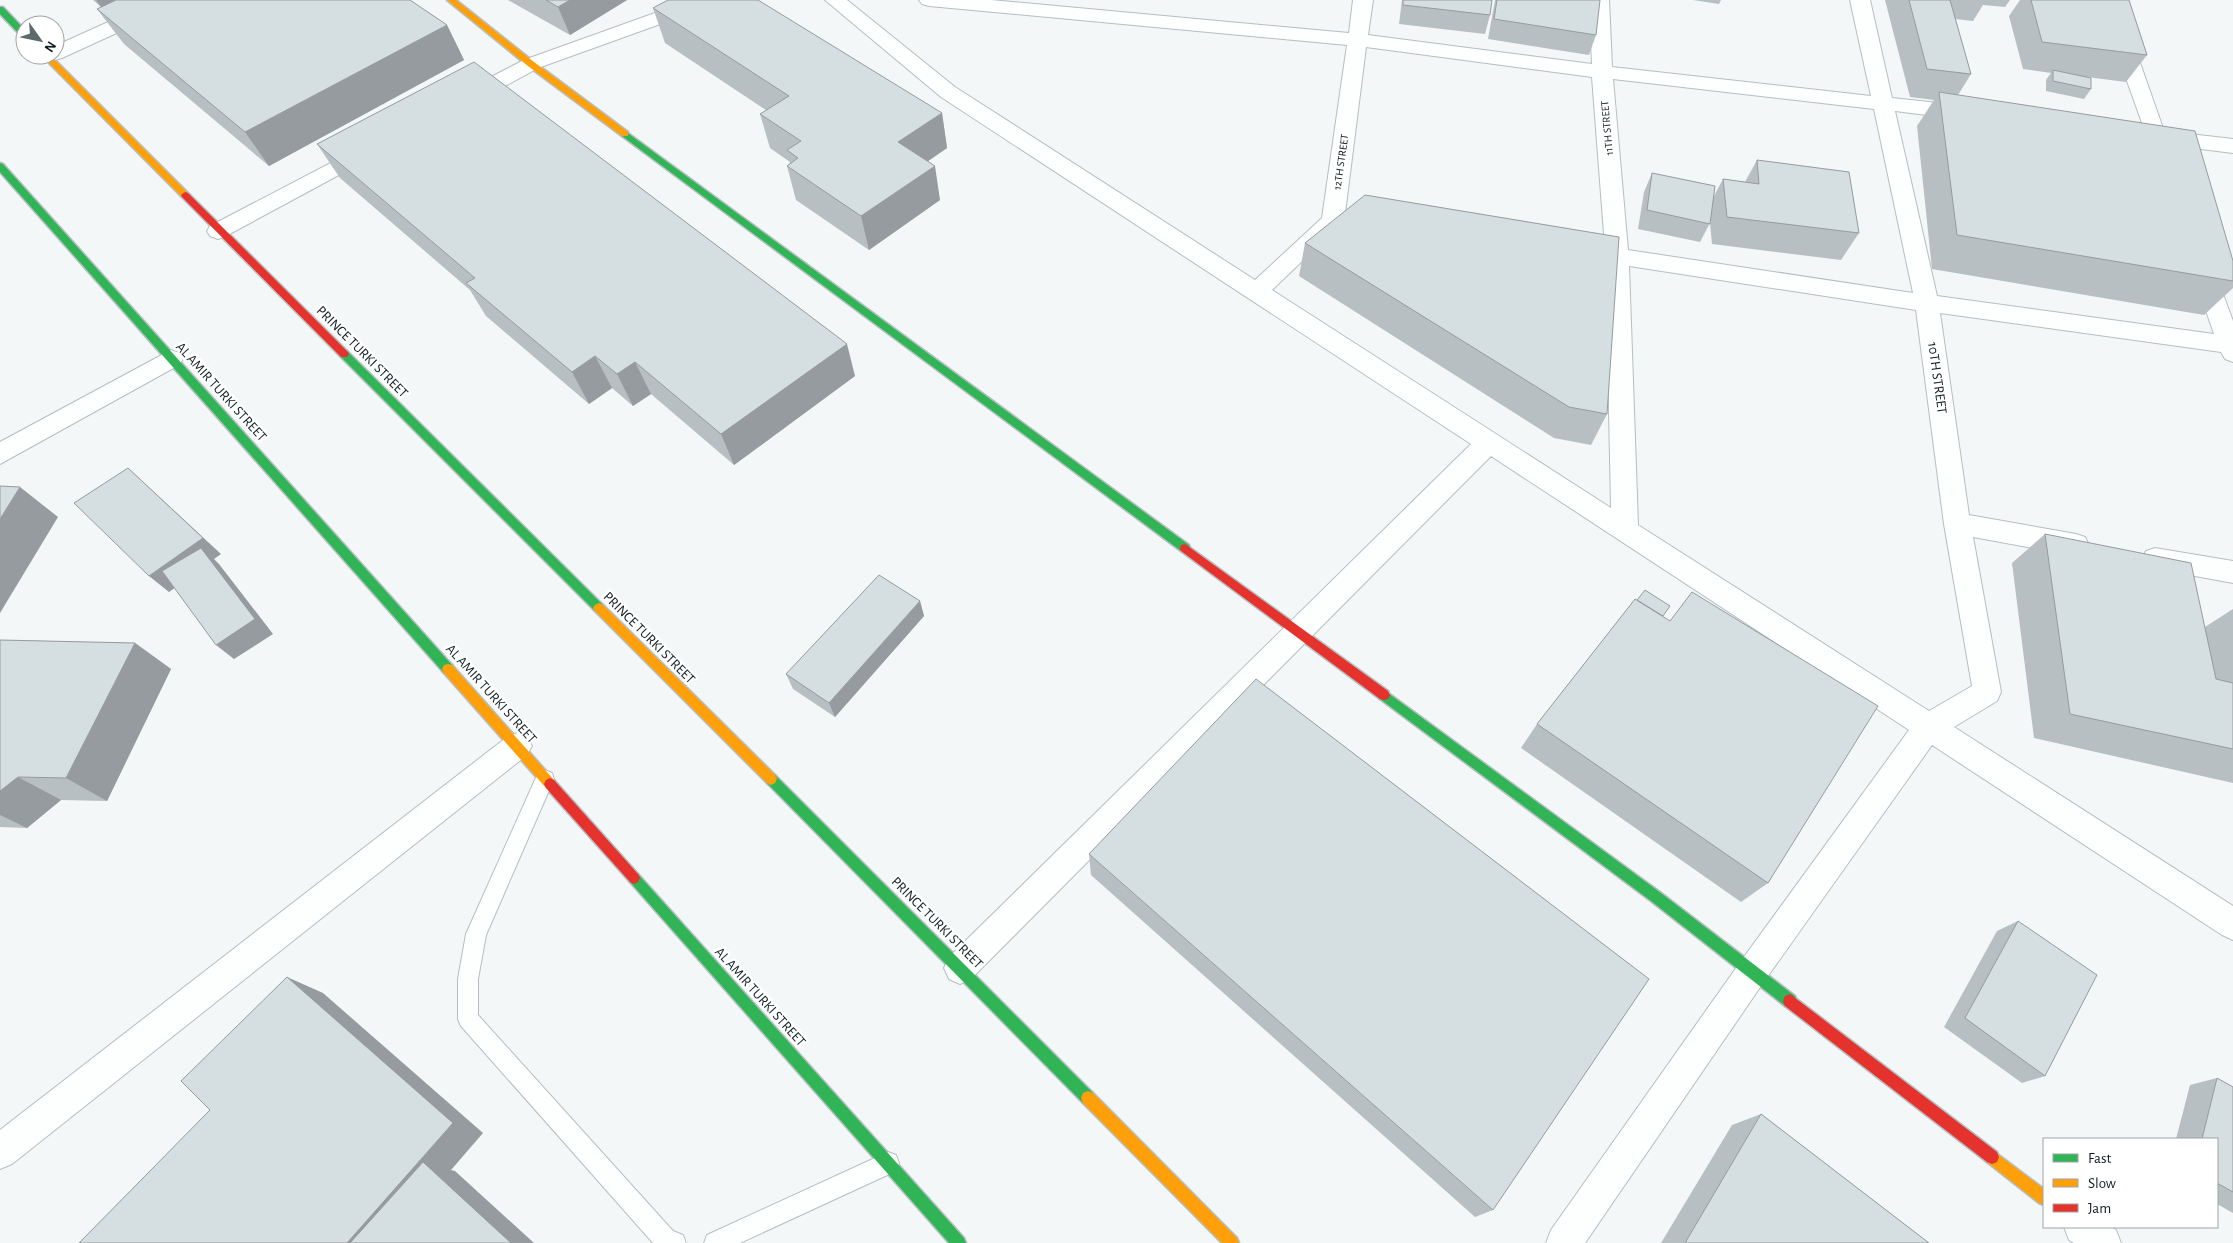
<svg xmlns="http://www.w3.org/2000/svg" width="2233" height="1243" viewBox="0 0 2233 1243" font-family="'Alegreya Sans',sans-serif">
<style>
.lines{fill:none;stroke-linecap:round;stroke-linejoin:round}
.lane-casing{stroke:#b5bec2;stroke-width:2}
.street-casing{stroke:#b5bec2;stroke-width:2}
.fast-casing{stroke:#b5bec2;stroke-width:3}
.slow-casing{stroke:#b5bec2;stroke-width:3}
.jam-casing{stroke:#b5bec2;stroke-width:3}
.lane{fill:#fdfefe;fill-rule:evenodd}
.street{fill:#fdfefe;fill-rule:evenodd}
.fast{fill:#30b455;fill-rule:evenodd}
.slow{fill:#ff9f0a;fill-rule:evenodd}
.jam{fill:#e5322d;fill-rule:evenodd}
.wall{fill:#b7bfc2}
.shaded-wall{fill:#959b9e}
.building{fill:#d5dee1;stroke:#959b9e}
.labels{text-anchor:middle;dominant-baseline:central;stroke-width:5;stroke-linejoin:round;paint-order:stroke}
.far-street-label{font-size:11px;fill:#0d1c21;stroke:#fff}
.street-label{font-size:14px;fill:#0d1c21;stroke:#fff}
</style>
<rect width="100%" height="100%" fill="#f3f7f8"/>
<g class="lines">
<g class="lane-casing">
<path id="lane" d="M545,770L552,773L554,779L486,935L478,979V1015L673,1231L683,1235L686,1243H653L461,1026L458,1019V979L466,934L538,773Z
M888,1152L896,1155L899,1163L896,1171L740,1243H704L707,1235Z"/>
</g>
<g class="street-casing">
<path id="street" d="M157,0H183L180,4L62,58L55,60L48,58L46,55H55V46Z
M691,0H719L716,4L538,68L474,103L467,104L460,103L457,98L460,93L524,60Z
M825,0H847L955,87L1255,280L1322,218L1347,45L929,6L922,4L919,0H991L1349,33L1353,0H1373L1368,35L1592,64L1589,0H1609L1612,67L1871,96L1850,0H1870L1892,98L1967,106L1974,108L1977,113L1974,118L1967,120L1895,111L1937,296L2214,334L2192,270L2195,264L2203,262L2211,264L2214,270L2233,321V362L2225,359L2221,352L1940,313L1969,515L2076,534L2085,537L2089,545L2085,553L2076,556L1973,537L2001,692L1997,701L1954,727L2233,906V940L2222,935L1932,745L1763,983L1585,1243H1546L1551,1230L1741,961L1909,730L1491,456L971,979L960,984L949,979L944,968L949,957L1471,444L941,97ZM1366,47L1592,77L1605,247L1581,243L1573,245L1570,251L1573,257L1606,263L1611,508L1272,290L1344,221ZM1613,79L1874,109L1913,293L1628,250ZM1629,266L1916,310L1944,524L1972,686L1929,711L1638,525Z
M2098,0H2118L2164,131L2233,139V153L2169,145L2174,157L2170,162L2163,164L2156,162Z
M367,144L374,146L378,151L374,156L226,236L218,239L210,236L207,231L210,226Z
M171,350L179,353L183,359L179,365L0,464V442Z
M2155,548L2233,561V583L2146,567L2142,559L2146,551Z
M517,733L527,737L532,746L527,755L12,1164L0,1169V1130L507,737Z
M2064,1227H2111L2116,1230L2121,1243H2074L2069,1240Z"/>
</g>
<g class="fast-casing">
<path id="fast" d="M0,7H3L25,30V37H22L0,14Z
M625,131L1189,545L1190,548L1189,551H1181L622,136L621,134Z
M0,163L3,164L452,665L454,669L452,673L448,674L444,673L0,172Z
M344,350L347,351L603,605L605,608L603,611H595L341,357L339,354Z
M1384,690L1661,893L1795,996L1797,1001L1795,1006L1790,1008L1785,1006L1651,901L1380,699L1378,695L1380,691Z
M771,773L775,775L1093,1093L1095,1098L1093,1103L1088,1105L1083,1103L767,783L765,779L767,775Z
M634,872L638,874L964,1238L966,1243H949L630,882L628,878L630,874Z"/>
</g>
<g class="slow-casing">
<path id="slow" d="M447,0H456L534,62L628,132V136H622L528,66Z
M41,55H50L188,193V197H182Z
M599,603L603,605L775,775L777,779L775,783L771,785L767,783L595,611L593,608L595,605Z
M448,664L452,665L554,780L556,784L554,788L550,790L546,788L444,673L442,669L444,665Z
M1088,1091L1093,1093L1237,1238L1239,1243H1222L1083,1103L1081,1098L1083,1093Z
M1992,1150L2044,1189V1205L2039,1203L1987,1162L1985,1157L1987,1152Z"/>
</g>
<g class="jam-casing">
<path id="jam" d="M185,192L188,193L347,351L349,354L347,357H341L182,197L181,195Z
M1185,544L1388,691L1390,695L1388,699L1384,700L1380,699L1181,551L1180,548L1181,545Z
M550,778L554,780L638,874L640,878L638,882L634,884L630,882L546,788L544,784L546,780Z
M1790,994L1997,1152L1999,1157L1997,1162L1992,1164L1987,1162L1785,1006L1783,1001L1785,996Z"/>
</g>
<use href="#lane" class="lane"/>
<use href="#street" class="street"/>
<use href="#fast" class="fast"/>
<use href="#slow" class="slow"/>
<use href="#jam" class="jam"/>
</g>
<path class="wall" d="M93,0H410L447,25L464,60L269,166L124,44L97,9L101,7Z
M508,0H627L570,35Z
M1402,0H1492L1490,15L1485,34L1399,24Z
M1495,0H1600L1596,35L1589,55L1488,39Z
M1693,0H1721L1719,4Z
M1885,0H2010L2005,7L1983,5L1973,21L1955,19L1971,74L1958,95L2233,261V288L2204,315L1932,269L1917,126L1934,100L1910,97Z
M2020,0H2129L2147,55L2126,82L2087,77L2091,89L2084,99L2046,91V80L2051,73L2023,69L2009,16Z
M653,8L942,113L947,148L928,161L940,200L869,250L796,200L787,166L790,163V162L770,148L760,114L766,110L665,43Z
M317,144L855,376L734,465L651,394L633,406L612,388L589,404L486,316L470,290L340,178Z
M1757,160L1859,233L1841,260L1712,244L1710,223L1700,242L1638,229L1644,192L1652,173L1713,198L1723,179L1745,182Z
M1305,243L1607,414L1591,445L1554,438L1299,276Z
M2045,534L2205,627L2233,609V783L2034,738L2012,563Z
M1637,600L1663,616L1768,883L1741,902L1521,748L1537,724Z
M920,601L924,616L835,717L793,689L786,674Z
M0,640L135,643L171,669L107,801L61,800L27,828L0,827Z
M1089,854L1493,1210L1475,1217L1091,875Z
M2018,921L2045,1076L2022,1083L1944,1027L1997,931Z
M2217,1078L2233,1087V1213L2217,1204V1139H2176L2190,1085Z
M1761,1114L1929,1243H1661L1732,1125Z"/>
<path class="shaded-wall" d="M96,0H120L102,8Z
M570,0H627L570,35L558,7Z
M447,25L464,60L269,166L245,132Z
M942,113L947,148L905,177L898,142Z
M935,166L940,200L869,250L861,216Z
M847,344L855,376L734,465L721,434Z
M595,356L612,388L589,404L572,372Z
M635,362L651,394L633,406L617,374Z
M128,468L221,554L214,559L219,564L273,634L234,659L216,645L211,562L169,592L149,576Z
M20,487L58,517L0,613V519Z
M920,601L924,616L835,717L829,703Z
M135,643L171,669L107,801L66,778Z
M18,777L61,800L27,828L0,815V791Z
M287,977L323,993L483,1133L451,1170L455,1171L534,1243H347Z"/>
<path class="building" d="M116,0H410L447,25L245,132L97,9Z
M546,0H570L558,7Z
M668,0H758L942,113L898,142L935,166L861,216L787,166L798,158L787,150L801,141L760,114L789,96L653,8Z
M1403,0H1492L1490,15L1403,5Z
M1497,0H1600L1596,35L1494,19Z
M1909,0H1950L1971,74L1927,69Z
M2031,0H2129L2147,55L2042,42Z
M474,62L847,344L721,434L635,362L617,374L595,356L572,372L466,283L475,278L317,144Z
M2053,70L2091,78V89L2053,81Z
M1939,92L2195,131L2233,261V281L1957,235Z
M1757,160L1849,172L1859,233L1727,217L1723,179L1759,184Z
M1652,173L1715,186L1710,224L1647,210Z
M1365,195L1619,237L1607,414L1569,407L1305,243Z
M128,468L203,538L149,576L74,503Z
M0,486L20,487L0,519Z
M2045,534L2191,563L2216,679L2233,683V749L2070,714Z
M201,548L255,619L216,645L162,571Z
M879,575L920,601L829,703L786,674Z
M1645,590L1670,606L1663,616L1637,600Z
M1692,592L1878,706L1768,883L1537,724L1635,599L1670,621Z
M0,640L135,643L66,778L18,777L0,791Z
M1256,679L1649,979L1493,1210L1089,854Z
M2018,921L2097,975L2045,1076L1965,1018Z
M287,977L453,1123L347,1243H79L210,1110L181,1081Z
M2217,1078L2233,1087V1192L2217,1183V1139H2202Z
M1761,1114L1929,1243H1685Z
M423,1162L511,1243H350Z"/>
<g class="labels">
<g class="far-street-label">
<text transform="translate(1607 128) rotate(-95)">11TH STREET</text>
<text transform="translate(1341 162) rotate(-82)">12TH STREET</text>
</g>
<g class="street-label">
<text transform="translate(362 352) rotate(45)">PRINCE TURKI STREET</text>
<text transform="translate(1937 378) rotate(82)">10TH STREET</text>
<text transform="translate(221 392) rotate(48)">AL AMIR TURKI STREET</text>
<text transform="translate(649 638) rotate(45)">PRINCE TURKI STREET</text>
<text transform="translate(491 694) rotate(48)">AL AMIR TURKI STREET</text>
<text transform="translate(937 923) rotate(45)">PRINCE TURKI STREET</text>
<text transform="translate(760 997) rotate(48)">AL AMIR TURKI STREET</text>
</g>
</g>
<rect x="2043" y="1138" width="175" height="90" fill="#ffffff" stroke="#9ea4a6"/>
<rect x="2053" y="1154" width="25" height="8" fill="#30b455" stroke="#9ea4a6"/>
<text x="2088" y="1163" font-size="15" fill="#0d1c21">Fast</text>
<rect x="2053" y="1179" width="25" height="8" fill="#ff9f0a" stroke="#9ea4a6"/>
<text x="2088" y="1188" font-size="15" fill="#0d1c21">Slow</text>
<rect x="2053" y="1204" width="25" height="8" fill="#e5322d" stroke="#9ea4a6"/>
<text x="2088" y="1213" font-size="15" fill="#0d1c21">Jam</text>
<g transform="translate(40 40) rotate(123)"><circle r="24" fill="#ffffff" stroke="#9ea4a6"/>
<path d="M0-4L9 19L0 12L-9 19Z" fill="#5e696c"/>
<text y="-8" font-size="14" font-weight="bold" text-anchor="middle" fill="#0d1c21">N</text>
</g>
</svg>
